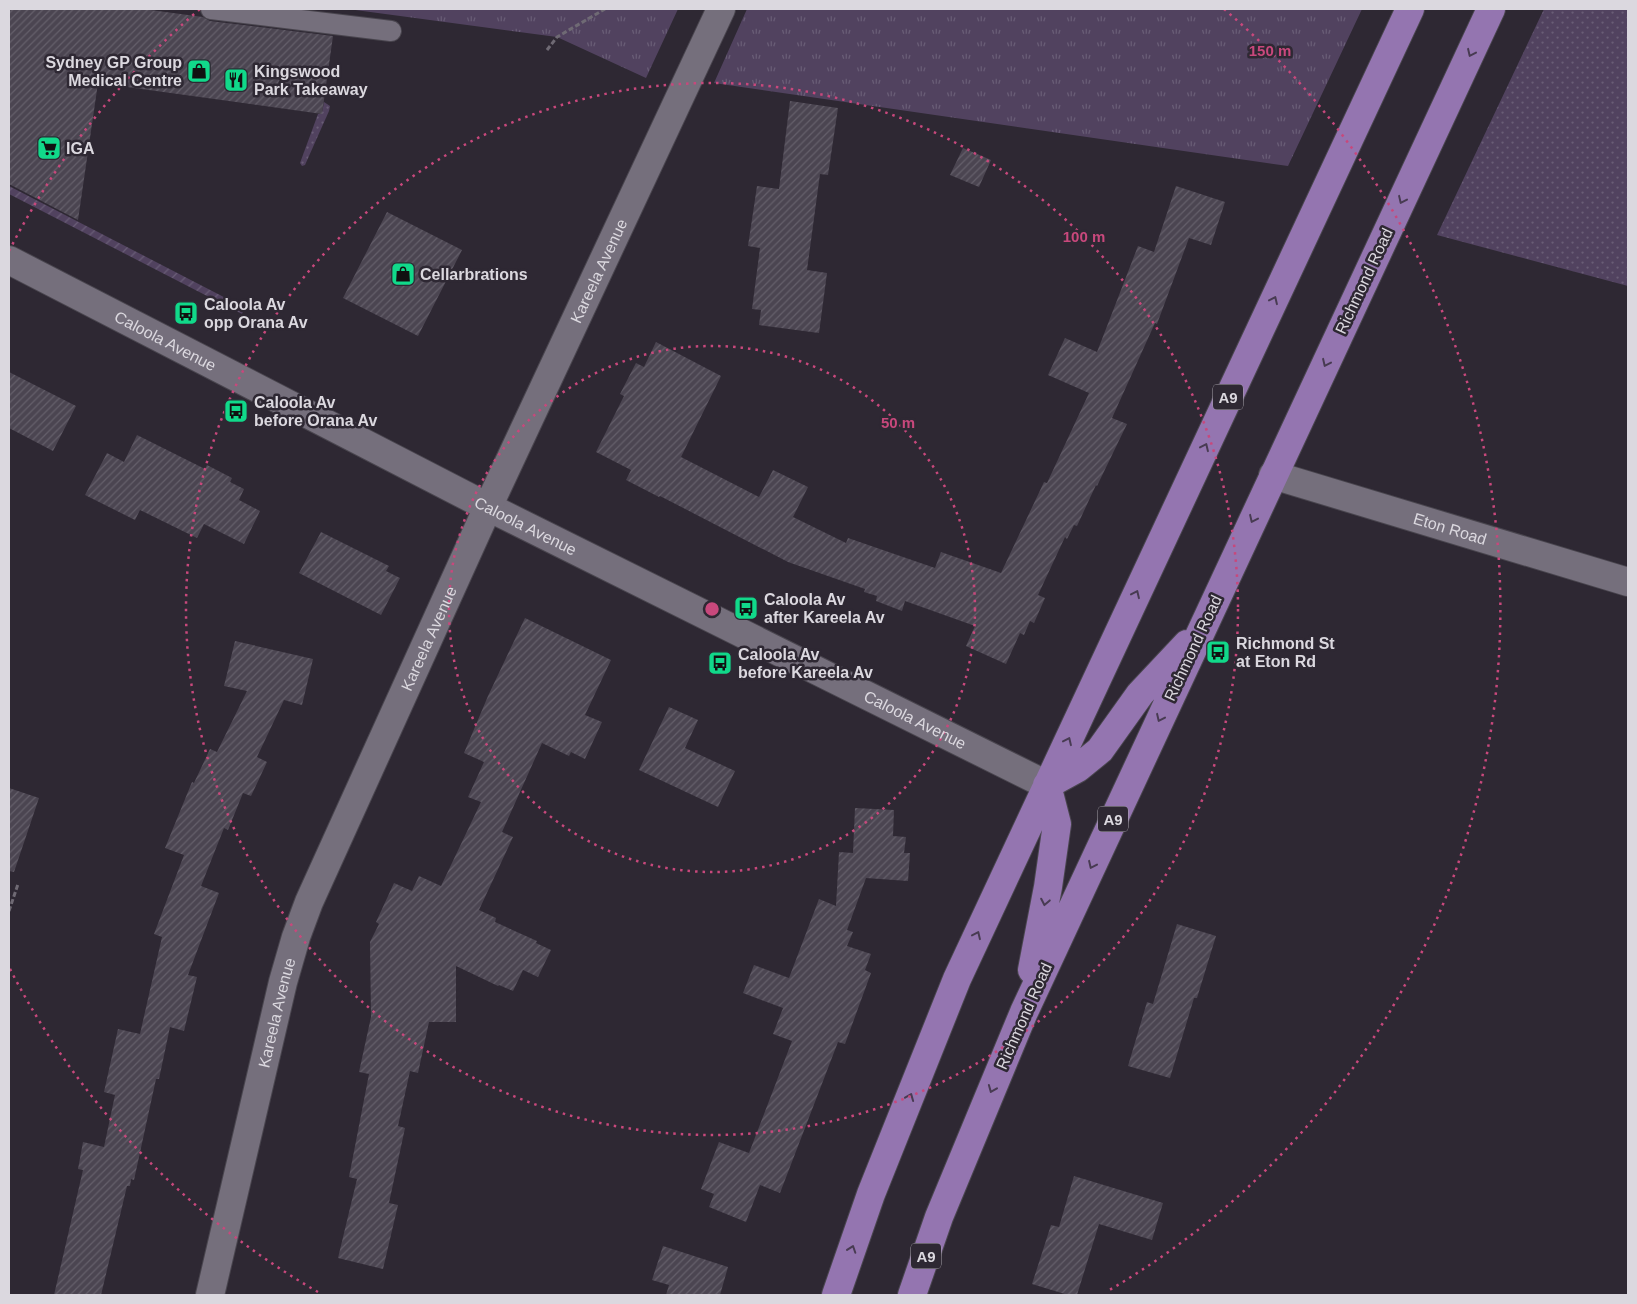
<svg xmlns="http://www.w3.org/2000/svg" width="1637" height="1304" viewBox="0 0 1637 1304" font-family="Arial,sans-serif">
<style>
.grass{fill:url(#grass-dots)}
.park{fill:url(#park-tufts)}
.garden{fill:url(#garden-furrows)}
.building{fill:url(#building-hatch)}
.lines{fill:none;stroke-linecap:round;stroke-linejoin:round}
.lane-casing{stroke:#49454e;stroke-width:22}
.street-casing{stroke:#49454e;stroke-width:30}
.highway-casing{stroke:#49454e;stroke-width:30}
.path{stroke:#6f6a74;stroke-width:3;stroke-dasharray:5 2.5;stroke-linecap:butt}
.lane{stroke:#756f7c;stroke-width:20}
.street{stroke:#756f7c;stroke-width:28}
.highway{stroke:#9475b0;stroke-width:28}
.oneway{stroke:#483b52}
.ring{fill:none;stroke:#c8487c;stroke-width:2.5;stroke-dasharray:2.5 5}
.labels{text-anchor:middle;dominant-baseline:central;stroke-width:5;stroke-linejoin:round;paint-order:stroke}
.shield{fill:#2e2833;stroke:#a7a3ab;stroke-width:1}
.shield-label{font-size:15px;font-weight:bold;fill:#dbd8df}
.poi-label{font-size:16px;font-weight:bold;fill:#dbd8df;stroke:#2e2833;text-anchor:start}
.street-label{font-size:16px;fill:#dbd8df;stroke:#2e2833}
.centre{fill:#c8487c;stroke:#2e2833;stroke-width:2.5}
.ring-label{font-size:15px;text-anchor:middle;font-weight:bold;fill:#c8487c;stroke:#2e2833;stroke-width:5;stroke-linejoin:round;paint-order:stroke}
</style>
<defs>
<pattern id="grass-dots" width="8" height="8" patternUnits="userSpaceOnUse" patternTransform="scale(1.25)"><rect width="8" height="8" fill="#51425f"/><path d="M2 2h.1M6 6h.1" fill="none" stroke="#695d76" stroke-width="1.8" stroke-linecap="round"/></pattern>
<pattern id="park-tufts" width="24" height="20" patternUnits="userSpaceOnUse" patternTransform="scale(1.25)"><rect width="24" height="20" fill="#51425f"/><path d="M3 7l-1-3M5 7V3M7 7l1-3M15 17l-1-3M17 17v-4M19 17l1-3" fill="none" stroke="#695d76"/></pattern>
<pattern id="garden-furrows" width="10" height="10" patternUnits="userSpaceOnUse" patternTransform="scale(1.25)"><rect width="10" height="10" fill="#51425f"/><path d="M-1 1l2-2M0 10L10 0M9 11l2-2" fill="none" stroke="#695d76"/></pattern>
<pattern id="building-hatch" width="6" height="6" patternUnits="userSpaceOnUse" patternTransform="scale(1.25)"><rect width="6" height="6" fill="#4b4551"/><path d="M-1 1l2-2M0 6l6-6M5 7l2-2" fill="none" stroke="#645f6a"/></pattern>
</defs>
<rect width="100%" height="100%" fill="#2e2833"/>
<path class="grass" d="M1544,9H1628V286L1437,235Z
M324,102L330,106L329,111L305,165L302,166L300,163L318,114L322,113Z"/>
<path class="park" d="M348,9H678L646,78L557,37Z
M747,9H1362L1288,166L714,83Z"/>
<path class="garden" d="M9,186L245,308L242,314L9,194Z"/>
<path class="building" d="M9,9H143L203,17L210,21L333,36L322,114L98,83L78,220L9,184Z
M790,101L838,108L828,175L820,174L807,270L827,273L819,333L759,325L761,310L752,309L760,248L748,246L757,186L779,189Z
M963,148L991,160L979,187L950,175Z
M1176,186L1225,202L1211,245L1189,238L1157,324L1155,323L1112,418L1127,424L1097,486L1096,485L1077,526L1074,525L1067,539L1065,537L1038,595L1045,598L1034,623L1030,621L1024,635L1020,633L1006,664L966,646L975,626L905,601L902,611L876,601L877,596L864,592L865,589L788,562L660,496L659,497L626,480L631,470L596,452L624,396L620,394L636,363L644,367L656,342L721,376L681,457L759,497L773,470L808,487L793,517L846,543L848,538L935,568L941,552L1001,573L1044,482L1047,483L1089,393L1048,375L1065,338L1097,352L1138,246L1154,252Z
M387,212L462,250L418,336L343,298Z
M9,372L76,406L53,451L9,428Z
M137,435L205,469L207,465L232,478L230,482L244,489L239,500L260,511L244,544L204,524L197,538L140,510L135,520L85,495L107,453L124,462Z
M321,532L389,566L386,571L400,578L381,615L299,573Z
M525,618L611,660L585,715L602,722L585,759L571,752L569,756L542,743L502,832L513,837L479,910L496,918L495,922L537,941L536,943L551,950L538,977L523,970L513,991L499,985L498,986L456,966V1022H429L418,1073L410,1071L398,1126L405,1128L389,1203L398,1205L383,1269L338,1258L357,1179L349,1177L369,1074L359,1072L371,1017L370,942L379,924L376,922L394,883L412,891L419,876L441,886L481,802L468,797L484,762L464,753L488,696Z
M235,641L313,659L302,705L284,700L257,757L267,762L251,796L243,793L228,830L224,828L201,886L219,893L188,975L197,977L184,1031L170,1027L159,1079H156L134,1180L131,1179L130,1186H127L101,1295H54L83,1170L78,1169L83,1142L104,1147L115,1095L104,1092L118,1029L140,1034L162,937L154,934L184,855L165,848L192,782L194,783L210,749L217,752L247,691L224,686Z
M669,707L698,720L685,748L735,771L718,807L639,770Z
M9,788L39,798L14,872L9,871Z
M855,808L894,810L893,836L906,837L904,853H910L908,881L866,878L847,930L853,932L847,946L871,954L865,970L871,973L845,1044L838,1042L780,1193L760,1185L746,1222L709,1207L714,1194L701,1189L719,1142L749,1153L792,1041L773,1034L783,1008L743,993L754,965L789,978L819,899L836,906L839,852L853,853Z
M1177,924L1216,936L1197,998H1194L1170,1078L1128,1066L1147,1002L1153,1004Z
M1074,1176L1163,1203L1152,1240L1099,1224L1077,1295H1068L1032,1284L1051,1225L1059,1227Z
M663,1246L728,1267L720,1295H666L669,1285L652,1280Z"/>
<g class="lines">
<g class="lane-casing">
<path id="lane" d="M211,9L391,31"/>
</g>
<g class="street-casing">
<g id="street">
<path id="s1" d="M9,260L488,507L1047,785"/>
<path id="s2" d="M1273,475L1628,582"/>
<path id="s3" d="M210,1295L283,982L296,937L309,902L488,507L721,9"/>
</g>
</g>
<g class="highway-casing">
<path id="highway" d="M1047,785L1078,768L1100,750L1140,694L1187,644
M1032,970L1048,887L1057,824L1047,785
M836,1295L871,1194L957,979L1410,9
M912,1295L939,1217L1024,1012L1491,9"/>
</g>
<path class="path" d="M547,50L557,37L605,9
M9,911L18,884"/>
<use href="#lane" class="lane"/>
<use href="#street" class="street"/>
<use href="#highway" class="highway"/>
</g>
<defs><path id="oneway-chevron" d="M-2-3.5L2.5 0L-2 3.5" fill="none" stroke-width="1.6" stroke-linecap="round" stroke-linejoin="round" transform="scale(1.25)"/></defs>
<g class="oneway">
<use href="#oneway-chevron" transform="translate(1471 53) rotate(115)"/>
<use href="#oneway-chevron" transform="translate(1402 200) rotate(115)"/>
<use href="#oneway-chevron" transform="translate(1274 300) rotate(-65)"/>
<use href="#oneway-chevron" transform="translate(1326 363) rotate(115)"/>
<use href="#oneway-chevron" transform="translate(1205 447) rotate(-65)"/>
<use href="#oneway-chevron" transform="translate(1253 519) rotate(115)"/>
<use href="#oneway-chevron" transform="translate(1136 594) rotate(-65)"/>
<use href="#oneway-chevron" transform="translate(1160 718) rotate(115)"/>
<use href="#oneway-chevron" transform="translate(1068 741) rotate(-65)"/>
<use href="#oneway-chevron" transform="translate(1092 865) rotate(115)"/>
<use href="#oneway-chevron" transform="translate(1045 902) rotate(101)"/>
<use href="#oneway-chevron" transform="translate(977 935) rotate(-65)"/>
<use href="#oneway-chevron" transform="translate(992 1089) rotate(112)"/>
<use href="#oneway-chevron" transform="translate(910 1097) rotate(-68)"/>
<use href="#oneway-chevron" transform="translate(852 1249) rotate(-71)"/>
</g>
<g class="ring">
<circle cx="712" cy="609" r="263"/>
<circle cx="712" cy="609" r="526"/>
<path d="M318 1292A789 789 0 0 1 9 967M9 251A789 789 0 0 1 200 9M1224 9A789 789 0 0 1 1106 1292"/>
</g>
<defs>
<g id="shop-square" transform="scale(1.25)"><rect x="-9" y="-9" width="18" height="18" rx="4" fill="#11d98a" stroke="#2e2833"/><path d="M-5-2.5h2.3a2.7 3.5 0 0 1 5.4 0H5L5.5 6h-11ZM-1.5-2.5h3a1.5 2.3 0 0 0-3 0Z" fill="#111"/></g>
<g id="restaurant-square" transform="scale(1.25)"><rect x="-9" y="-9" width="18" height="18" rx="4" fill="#11d98a" stroke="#2e2833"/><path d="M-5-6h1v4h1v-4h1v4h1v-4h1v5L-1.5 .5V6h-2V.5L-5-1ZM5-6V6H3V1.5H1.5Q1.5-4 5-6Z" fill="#111"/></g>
<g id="supermarket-square" transform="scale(1.25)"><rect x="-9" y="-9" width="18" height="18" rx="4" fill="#11d98a" stroke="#2e2833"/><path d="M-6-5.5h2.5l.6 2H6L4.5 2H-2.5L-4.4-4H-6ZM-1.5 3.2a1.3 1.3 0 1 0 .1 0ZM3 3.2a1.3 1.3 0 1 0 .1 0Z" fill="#111"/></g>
<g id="bus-square" transform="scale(1.25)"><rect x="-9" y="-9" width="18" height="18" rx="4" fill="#11d98a" stroke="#2e2833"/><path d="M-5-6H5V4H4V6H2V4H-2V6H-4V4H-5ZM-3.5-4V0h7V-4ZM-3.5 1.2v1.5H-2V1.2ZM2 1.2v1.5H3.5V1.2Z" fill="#111"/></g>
</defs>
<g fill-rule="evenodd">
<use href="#shop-square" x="199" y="71"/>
<use href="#restaurant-square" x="236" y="80"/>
<use href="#supermarket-square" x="49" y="148"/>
<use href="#shop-square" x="403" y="274"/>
<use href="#bus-square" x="186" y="313"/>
<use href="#bus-square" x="236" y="411"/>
<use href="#bus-square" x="746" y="608"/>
<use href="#bus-square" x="1218" y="652"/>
<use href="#bus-square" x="720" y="663"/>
</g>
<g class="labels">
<g class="shield">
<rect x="1213" y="384.5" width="30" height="25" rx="4"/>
<rect x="1098" y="806.5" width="30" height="25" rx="4"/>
<rect x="911" y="1243.5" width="30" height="25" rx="4"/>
</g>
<g class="shield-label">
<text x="1228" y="397">A9</text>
<text x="1113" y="819">A9</text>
<text x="926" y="1256">A9</text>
</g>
<g class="poi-label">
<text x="182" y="62" text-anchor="end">Sydney GP Group<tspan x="182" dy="18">Medical Centre</tspan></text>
<text x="254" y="71">Kingswood<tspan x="254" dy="18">Park Takeaway</tspan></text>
<text x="66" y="148">IGA</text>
<text x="420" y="274">Cellarbrations</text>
<text x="204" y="304">Caloola Av<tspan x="204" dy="18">opp Orana Av</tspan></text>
<text x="254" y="402">Caloola Av<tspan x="254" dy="18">before Orana Av</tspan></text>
<text x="764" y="599">Caloola Av<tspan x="764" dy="18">after Kareela Av</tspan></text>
<text x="1236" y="643">Richmond St<tspan x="1236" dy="18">at Eton Rd</tspan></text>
<text x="738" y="654">Caloola Av<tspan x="738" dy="18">before Kareela Av</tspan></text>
</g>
<g class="street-label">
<text stroke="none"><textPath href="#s3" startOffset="1100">Kareela Avenue</textPath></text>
<text transform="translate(1364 281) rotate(-65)">Richmond Road</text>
<text stroke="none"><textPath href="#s1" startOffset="176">Caloola Avenue</textPath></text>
<text stroke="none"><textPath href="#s1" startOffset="581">Caloola Avenue</textPath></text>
<text stroke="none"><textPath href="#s2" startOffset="185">Eton Road</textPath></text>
<text stroke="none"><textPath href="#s3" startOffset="695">Kareela Avenue</textPath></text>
<text transform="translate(1193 648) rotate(-65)">Richmond Road</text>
<text stroke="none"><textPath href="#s1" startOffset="1016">Caloola Avenue</textPath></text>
<text stroke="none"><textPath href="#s3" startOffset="290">Kareela Avenue</textPath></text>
<text transform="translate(1024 1016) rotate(-66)">Richmond Road</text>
</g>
</g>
<circle cx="712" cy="609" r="8" class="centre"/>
<g class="ring-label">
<text x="1270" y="56">150 m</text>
<text x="1084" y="242">100 m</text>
<text x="898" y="428">50 m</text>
</g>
<rect width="1637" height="1304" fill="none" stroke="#dbd8df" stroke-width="20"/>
</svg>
